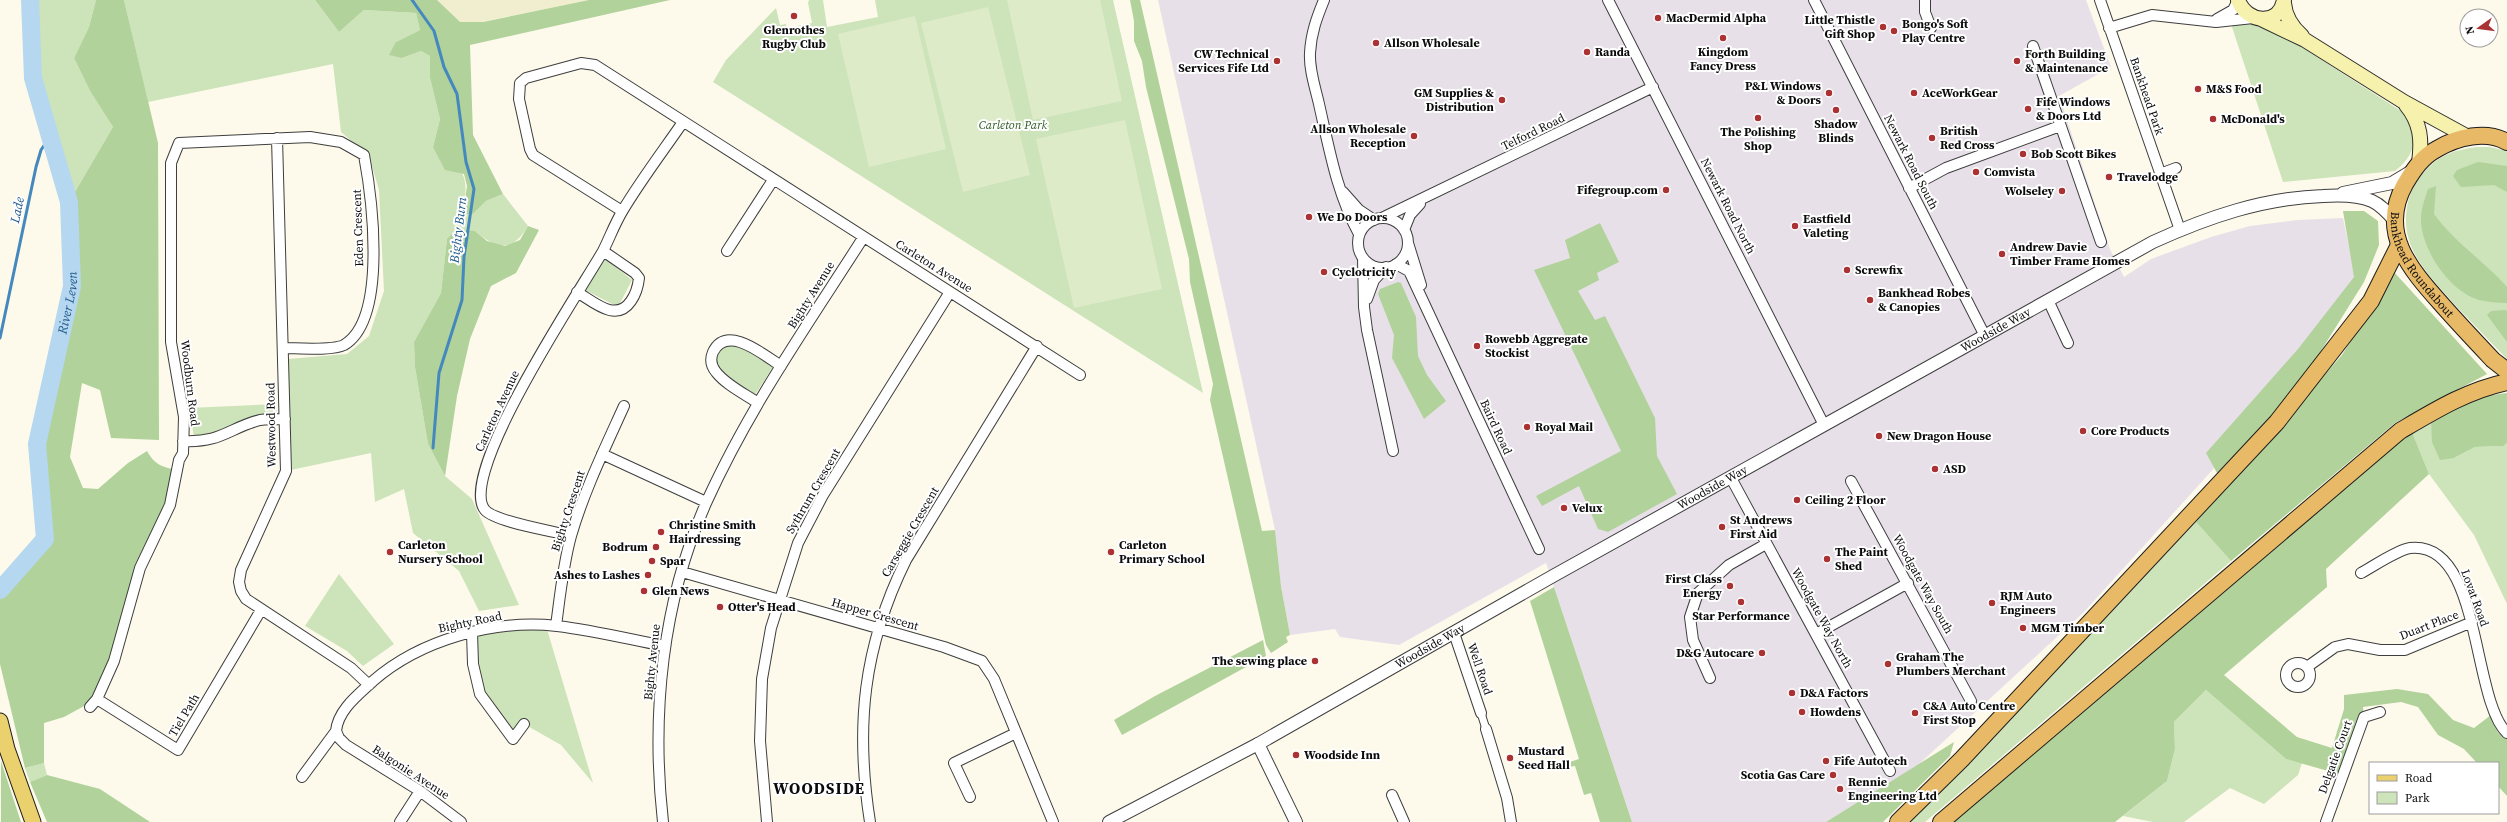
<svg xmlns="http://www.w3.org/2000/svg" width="2507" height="822" viewBox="0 0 2507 822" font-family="'Source Serif 4',serif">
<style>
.industrial{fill:#e8e0e9}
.farmland{fill:#f0eece}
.green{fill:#cde3b9}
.forest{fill:#b1d29a}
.pitch{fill:#deebc9}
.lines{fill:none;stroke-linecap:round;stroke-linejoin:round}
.stream{stroke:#4488be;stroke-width:3}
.river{stroke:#b5d7ef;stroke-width:18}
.pedestrian-casing{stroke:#3e3e3e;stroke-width:9}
.minor-casing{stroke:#3e3e3e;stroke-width:12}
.tertiary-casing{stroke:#3e3e3e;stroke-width:14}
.secondary-casing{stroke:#2d2d2d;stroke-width:16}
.primary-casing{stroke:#1c1c1c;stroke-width:17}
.trunk-casing{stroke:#1c1c1c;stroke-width:18}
.pedestrian{stroke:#fff;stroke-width:7}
.minor{stroke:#fff;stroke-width:10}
.tertiary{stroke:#fff;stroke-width:12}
.secondary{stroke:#f6f1ac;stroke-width:14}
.primary{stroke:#ead16e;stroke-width:15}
.trunk{stroke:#e8ba68;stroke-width:16}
.poi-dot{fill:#ab3233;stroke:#fff;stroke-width:1.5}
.labels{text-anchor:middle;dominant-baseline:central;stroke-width:4;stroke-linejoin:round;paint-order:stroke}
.poi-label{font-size:12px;font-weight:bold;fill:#0b0b0b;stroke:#fff;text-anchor:start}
.street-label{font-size:12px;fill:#0b0b0b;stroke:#fff}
.park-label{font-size:12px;font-style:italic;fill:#2c5b23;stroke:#fff}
.water-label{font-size:13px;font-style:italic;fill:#225b8e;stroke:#fff}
.district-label{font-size:16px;font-weight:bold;letter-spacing:1px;fill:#0b0b0b;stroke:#fff}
</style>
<rect width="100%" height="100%" fill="#fdfaeb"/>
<path class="industrial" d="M1158,0H2086L2111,67L2059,96L2110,249L2124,277L2151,259L2211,237L2250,226L2297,220L2343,218L2355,277L2254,424L2084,612L1917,766L1826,822H1632L1546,563L1399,645L1340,637L1335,629L1290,635L1281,586L1275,530Z"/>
<path class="farmland" d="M437,0H589L482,22L460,23Z"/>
<path class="green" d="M30,0H96L89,27L74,58L90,91L113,127L69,202L33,78Z
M124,0H315L339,32L364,10L416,13L420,30L396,42L402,58L421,51L430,56V78L440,119L433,147C466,175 469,170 463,214H473L486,201L503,194L528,226C513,252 497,250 475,231L447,239L441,293L414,342L415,367L428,444L445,476L472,499L519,605L479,611L459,571L413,533L404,489L375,502L371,453L286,471L285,402L288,359L347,354L369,336L384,291L379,190L369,156L341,132L333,64L148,102Z
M809,0H823L827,27L878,17L875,0H1113L1203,393L713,82L726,60L776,8L780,25L786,24L787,28L812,23L808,3Z
M2247,23L2283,35L2404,113C2417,138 2418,152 2395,171L2283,182L2231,24Z
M2477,147H2490L2507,151V359C2489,341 2472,322 2454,304C2429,275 2400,249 2407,207C2409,197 2412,188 2418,179C2437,156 2449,151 2477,147Z
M603,257L632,280L618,307L583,289Z
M737,343L774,365L755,395L725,375L717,365V355L723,347Z
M276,404L277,412L273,415L213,436L194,437L189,408Z
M2431,419L2454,458L2475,447L2502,446L2507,443V604L2474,535L2429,474L2412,432Z
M2196,522L2231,561L1925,822H1905Z
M339,574L394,644L363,666L347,651L305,626Z
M546,626L593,783L561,745L524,724L513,739L480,694L472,633Z
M2206,690L2286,759L2302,763L2298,775L2264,804L2230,788L2184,822H2153L2123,816L2167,781L2175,749L2174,722Z
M44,763L47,775L30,782L25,768Z"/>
<path class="forest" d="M96,0H124L158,143L159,440L111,438L100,390L82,383L70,457L83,488L98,489L128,463L147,451C155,465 162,467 177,470L97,699L64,717L44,723V763L25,768L0,664V590L45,539L37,444L72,286L69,202L113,127L90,91L74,58L89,27Z
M315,0H437L460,22H483L589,0H670L470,45L473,135L503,194L486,201L473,214H463L467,186L464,174L445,170L433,147L440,119L430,78V56L421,51L402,58L389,55L396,42L420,30L416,13L364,10L339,32Z
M1130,0H1140L1262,531L1275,530L1281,586L1290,635L1286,637L1288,642L1271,653L1266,645L1210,400L1213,384L1190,282L1189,259L1146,87L1142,61L1134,41V21Z
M2478,162L2507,166V192L2494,185L2461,187L2453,176L2457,170Z
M2436,186L2434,214C2454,242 2484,261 2507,287V303C2498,303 2488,302 2479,300C2449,291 2421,249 2421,219C2421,208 2425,199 2428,189Z
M2343,211H2364L2378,221L2379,245L2364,282L2314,362L2271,419L2217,473L2206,453L2298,349L2354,277Z
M1600,223L1619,262L1597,273L1599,280L1578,291L1595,320L1605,316L1655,418L1657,456L1677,494L1608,532L1598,529L1579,486L1542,506L1536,496L1621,451L1534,270L1570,258L1565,240Z
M528,226L539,230L516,273L491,286L470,339L457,396L445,476L428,444L415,367L414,342L441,293L447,239L456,230L475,231L487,241L505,246L520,240Z
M2394,272L2487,374L2395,423L2231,561L2196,522L2342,355Z
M1398,282L1401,283L1416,317L1418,356L1427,375L1446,401L1424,419L1392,358L1394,335L1378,294L1380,289Z
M2505,310L2507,311V342L2487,315L2491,311Z
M2507,393V443L2503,446L2475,447L2454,458L2440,460L2432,442L2431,419L2476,397Z
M2412,432L2429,474L2326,569L2327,587L2224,675L2297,737L2332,748L2344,709V695L2397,689L2428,694L2453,720L2474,728L2491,715L2498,733L2507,736V796L2498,786V763H2477L2464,749L2438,735L2418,707L2401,702L2363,707L2364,717L2342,775L2286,759L2206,690L2174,722L2175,749L2167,781L2115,822H1951L2184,626L2356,475Z
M1554,587L1632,822H1600L1591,793L1584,795L1575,766L1568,767L1567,763L1579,759L1530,601Z
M1263,640L1266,656L1122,735L1114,720L1155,696Z
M1954,742L1950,756L1883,822H1826Z
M1,761L19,816L21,822H1Z
M47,775L100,789L150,822H47L30,782Z"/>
<path class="pitch" d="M1007,0H1100L1122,101L1033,120Z
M988,7L1030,175L963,192L921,23Z
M915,16L946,149L869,167L838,34Z
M1125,120L1162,289L1074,308L1036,139Z"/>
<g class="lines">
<path class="stream" d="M412,0L434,31L444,67L457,94L466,162L474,189L464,257L462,300L439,373L433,448
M0,338L36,167L41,150L51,135"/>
<path class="river" id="s1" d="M0,590L45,539L37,444L72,286L69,202L33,78L30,0"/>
<g class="pedestrian-casing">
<path id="pedestrian" d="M1481,713L1486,729"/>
</g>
<g class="minor-casing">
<path id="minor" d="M1324,0C1317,17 1311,33 1310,53C1309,69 1315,87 1319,104C1329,148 1337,194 1359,234
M1608,0L1824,425
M1814,0L1985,336
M1925,0V12L1931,28
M2100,0L2180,230
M2217,19L2233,10L2238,0
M2109,28L2152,15L2216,22L2253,18
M2033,46L2101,242
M277,138L286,471L241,570L239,582L241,591L246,599L351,668L369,685
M2160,174L2176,168
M1909,188L1946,168L2060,126
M1343,192L1359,210L1374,220
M622,211L533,155L530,149L519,99L520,83L526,78L581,63L595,65L1080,375
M1382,218L1653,87
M1358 243a25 25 0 1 1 50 0a25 25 0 1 1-50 0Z
M1404,230L1410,215L1420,204
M1408,243L1421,285
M727,251L773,180
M1363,258L1364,307L1367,330L1393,451
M1396,264L1409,271L1539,549
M577,292C594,302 616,323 631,301C636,294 638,287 639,278L635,273L603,251
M1367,299L1374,280L1386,267
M2048,300L2068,343
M758,403C745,394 726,385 716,372C711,366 710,359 713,352C727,323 765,356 781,366
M183,441C221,443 229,428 260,420C268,419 277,419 285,419
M602,454L706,502
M1731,478L1890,771
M1851,481L1971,701
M571,536C554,531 495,522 485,510C456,475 582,288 603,251C610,237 615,223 623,210C641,180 663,151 683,122
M682,572L944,647L982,661L994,679L1053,822
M2361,573C2374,566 2397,550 2410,548C2482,540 2471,699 2507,733
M556,626C560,596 563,565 571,536C584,491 605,448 624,406
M472,633L473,664L480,694L513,739L524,724
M1454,633L1481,713
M1816,634L1908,583
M2286 675a12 12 0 1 1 24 0a12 12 0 1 1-24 0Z
M2307,667L2335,647L2348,644L2380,650H2405L2472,622
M1710,678L1693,640L1690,617L1698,593L1729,565L1766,544
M97,699L178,750L261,610
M90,707L97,699L114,661L140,568L170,505L179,460L183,453L184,417L171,342V163L179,143L310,137L341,142L364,155C372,198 388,319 344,345C332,351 297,348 283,348
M1486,729L1507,798L1511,822
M302,777L336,731
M1392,795L1404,822
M970,797L954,763L1016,733
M400,822L420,791
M461,822L420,791L346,745L339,738L336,731C338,710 358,695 373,681C420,640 494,619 557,626C592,630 628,639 664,646
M663,822C651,714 662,601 707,501C749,408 808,324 863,238
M767,822L760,741L762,679L771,628L798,543L823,495L950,292
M870,822C855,727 863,647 906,560L1037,346
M2326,822L2364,717L2380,712"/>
</g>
<g class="tertiary-casing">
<g id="tertiary">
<path d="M2343,193L2392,183L2412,171"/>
<path d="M1258,744L1296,822"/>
<path id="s2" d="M1109,822L1258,744L1553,576L2153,242C2208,217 2263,198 2323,196C2338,195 2358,195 2372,201C2381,205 2388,213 2395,221"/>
</g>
</g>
<g class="secondary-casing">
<path id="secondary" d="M2238,0C2246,23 2279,27 2284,0
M2284,3C2285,16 2292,27 2302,36
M2261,19L2305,40L2404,102L2468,137
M2406,105C2421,123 2422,140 2419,163"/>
</g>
<g class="primary-casing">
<path id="primary" d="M0,721L7,749L33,822"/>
</g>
<g class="trunk-casing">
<g id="trunk">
<path id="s3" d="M2507,142C2486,130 2457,137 2437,149C2422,157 2414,169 2405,184C2377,234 2412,271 2444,307C2460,325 2477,343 2493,360L2507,371"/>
<path d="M1898,822L1962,759L2277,422L2371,301L2399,245"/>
<path d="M1941,822L2400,431C2434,411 2468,390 2507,382"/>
</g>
</g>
<use href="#pedestrian" class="pedestrian"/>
<use href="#minor" class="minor"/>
<use href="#tertiary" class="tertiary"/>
<use href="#secondary" class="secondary"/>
<use href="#primary" class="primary"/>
<use href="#trunk" class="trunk"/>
</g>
<g class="poi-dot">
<circle cx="794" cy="16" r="4"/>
<circle cx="1658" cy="18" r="4"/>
<circle cx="1883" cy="27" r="4"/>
<circle cx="1894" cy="31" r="4"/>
<circle cx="1723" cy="38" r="4"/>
<circle cx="1376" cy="43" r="4"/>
<circle cx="1587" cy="52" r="4"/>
<circle cx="1277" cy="61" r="4"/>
<circle cx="2017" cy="61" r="4"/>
<circle cx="2198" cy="89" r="4"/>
<circle cx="1829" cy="93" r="4"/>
<circle cx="1914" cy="93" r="4"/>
<circle cx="1502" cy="100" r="4"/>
<circle cx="2028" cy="109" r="4"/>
<circle cx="1836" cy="110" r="4"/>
<circle cx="1758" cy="118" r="4"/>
<circle cx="2213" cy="119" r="4"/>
<circle cx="1414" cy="136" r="4"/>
<circle cx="1932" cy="138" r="4"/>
<circle cx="2023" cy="154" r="4"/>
<circle cx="1976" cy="172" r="4"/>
<circle cx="2109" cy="177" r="4"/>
<circle cx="1666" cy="190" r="4"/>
<circle cx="2062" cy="191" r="4"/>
<circle cx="1309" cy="217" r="4"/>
<circle cx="1795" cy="226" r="4"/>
<circle cx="2002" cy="254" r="4"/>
<circle cx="1847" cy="270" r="4"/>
<circle cx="1324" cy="272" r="4"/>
<circle cx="1870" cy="300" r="4"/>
<circle cx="1477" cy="346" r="4"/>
<circle cx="1527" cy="427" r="4"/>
<circle cx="2083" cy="431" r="4"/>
<circle cx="1879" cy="436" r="4"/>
<circle cx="1935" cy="469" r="4"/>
<circle cx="1797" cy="500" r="4"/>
<circle cx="1564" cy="508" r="4"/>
<circle cx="1722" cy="527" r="4"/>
<circle cx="661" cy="532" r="4"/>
<circle cx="656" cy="547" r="4"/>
<circle cx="390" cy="552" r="4"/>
<circle cx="1111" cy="552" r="4"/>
<circle cx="1827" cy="559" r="4"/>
<circle cx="652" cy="561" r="4"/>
<circle cx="648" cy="575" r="4"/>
<circle cx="1730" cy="586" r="4"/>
<circle cx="644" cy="591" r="4"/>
<circle cx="1741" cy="602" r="4"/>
<circle cx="1992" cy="603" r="4"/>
<circle cx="720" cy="607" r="4"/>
<circle cx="2023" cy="628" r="4"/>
<circle cx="1762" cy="653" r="4"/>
<circle cx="1315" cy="661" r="4"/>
<circle cx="1888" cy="664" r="4"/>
<circle cx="1792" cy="693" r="4"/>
<circle cx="1802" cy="712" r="4"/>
<circle cx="1915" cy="713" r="4"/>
<circle cx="1296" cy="755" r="4"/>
<circle cx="1510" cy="758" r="4"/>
<circle cx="1826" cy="761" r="4"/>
<circle cx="1833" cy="775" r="4"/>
<circle cx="1840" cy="789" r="4"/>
</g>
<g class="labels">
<g class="poi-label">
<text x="1666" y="18">MacDermid Alpha</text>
<text x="1875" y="20" text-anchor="end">Little Thistle<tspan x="1875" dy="14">Gift Shop</tspan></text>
<text x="1902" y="24">Bongo's Soft<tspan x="1902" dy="14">Play Centre</tspan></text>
<text x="794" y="30" text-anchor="middle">Glenrothes<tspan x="794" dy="14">Rugby Club</tspan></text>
<text x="1384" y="43">Allson Wholesale</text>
<text x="1595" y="52">Randa</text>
<text x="1723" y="52" text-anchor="middle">Kingdom<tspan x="1723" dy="14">Fancy Dress</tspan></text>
<text x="1269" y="54" text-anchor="end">CW Technical<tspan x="1269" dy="14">Services Fife Ltd</tspan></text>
<text x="2025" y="54">Forth Building<tspan x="2025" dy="14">&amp; Maintenance</tspan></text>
<text x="1821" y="86" text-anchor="end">P&amp;L Windows<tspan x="1821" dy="14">&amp; Doors</tspan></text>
<text x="2206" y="89">M&amp;S Food</text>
<text x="1494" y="93" text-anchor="end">GM Supplies &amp;<tspan x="1494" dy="14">Distribution</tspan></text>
<text x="1922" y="93">AceWorkGear</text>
<text x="2036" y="102">Fife Windows<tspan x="2036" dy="14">&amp; Doors Ltd</tspan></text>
<text x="2221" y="119">McDonald's</text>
<text x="1836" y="124" text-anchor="middle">Shadow<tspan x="1836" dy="14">Blinds</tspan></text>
<text x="1406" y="129" text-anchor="end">Allson Wholesale<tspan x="1406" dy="14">Reception</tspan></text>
<text x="1940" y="131">British<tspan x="1940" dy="14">Red Cross</tspan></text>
<text x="1758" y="132" text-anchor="middle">The Polishing<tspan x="1758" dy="14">Shop</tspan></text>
<text x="2031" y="154">Bob Scott Bikes</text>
<text x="1984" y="172">Comvista</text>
<text x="2117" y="177">Travelodge</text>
<text x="1658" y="190" text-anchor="end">Fifegroup.com</text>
<text x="2054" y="191" text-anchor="end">Wolseley</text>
<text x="1317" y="217">We Do Doors</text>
<text x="1803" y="219">Eastfield<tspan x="1803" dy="14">Valeting</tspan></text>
<text x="2010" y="247">Andrew Davie<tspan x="2010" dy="14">Timber Frame Homes</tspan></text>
<text x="1855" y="270">Screwfix</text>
<text x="1332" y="272">Cyclotricity</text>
<text x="1878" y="293">Bankhead Robes<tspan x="1878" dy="14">&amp; Canopies</tspan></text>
<text x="1485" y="339">Rowebb Aggregate<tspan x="1485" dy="14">Stockist</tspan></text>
<text x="1535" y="427">Royal Mail</text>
<text x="2091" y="431">Core Products</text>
<text x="1887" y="436">New Dragon House</text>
<text x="1943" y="469">ASD</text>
<text x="1805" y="500">Ceiling 2 Floor</text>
<text x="1572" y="508">Velux</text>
<text x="1730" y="520">St Andrews<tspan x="1730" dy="14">First Aid</tspan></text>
<text x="669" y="525">Christine Smith<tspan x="669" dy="14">Hairdressing</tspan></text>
<text x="398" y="545">Carleton<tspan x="398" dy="14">Nursery School</tspan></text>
<text x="1119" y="545">Carleton<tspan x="1119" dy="14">Primary School</tspan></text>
<text x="648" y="547" text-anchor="end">Bodrum</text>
<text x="1835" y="552">The Paint<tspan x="1835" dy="14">Shed</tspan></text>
<text x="660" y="561">Spar</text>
<text x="640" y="575" text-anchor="end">Ashes to Lashes</text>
<text x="1722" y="579" text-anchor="end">First Class<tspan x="1722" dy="14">Energy</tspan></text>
<text x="652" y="591">Glen News</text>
<text x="2000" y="596">RJM Auto<tspan x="2000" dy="14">Engineers</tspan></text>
<text x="728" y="607">Otter's Head</text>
<text x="1741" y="616" text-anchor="middle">Star Performance</text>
<text x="2031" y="628">MGM Timber</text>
<text x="1754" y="653" text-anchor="end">D&amp;G Autocare</text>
<text x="1896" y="657">Graham The<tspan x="1896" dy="14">Plumbers Merchant</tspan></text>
<text x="1307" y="661" text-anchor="end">The sewing place</text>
<text x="1800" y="693">D&amp;A Factors</text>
<text x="1923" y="706">C&amp;A Auto Centre<tspan x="1923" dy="14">First Stop</tspan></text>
<text x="1810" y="712">Howdens</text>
<text x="1518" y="751">Mustard<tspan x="1518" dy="14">Seed Hall</tspan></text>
<text x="1304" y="755">Woodside Inn</text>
<text x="1834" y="761">Fife Autotech</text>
<text x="1825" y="775" text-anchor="end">Scotia Gas Care</text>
<text x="1848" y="782">Rennie<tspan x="1848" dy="14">Engineering Ltd</tspan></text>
</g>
<g class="street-label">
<text transform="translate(2147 96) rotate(71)">Bankhead Park</text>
<text transform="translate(1533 132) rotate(-26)">Telford Road</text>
<text transform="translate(1911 162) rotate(63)">Newark Road South</text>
<text transform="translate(1728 206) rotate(63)">Newark Road North</text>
<text transform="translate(358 228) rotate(-92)">Eden Crescent</text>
<text stroke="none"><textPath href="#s3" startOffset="212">Bankhead Roundabout</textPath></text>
<text transform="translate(934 266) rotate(32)">Carleton Avenue</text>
<text transform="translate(811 295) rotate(-58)">Bighty Avenue</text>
<text stroke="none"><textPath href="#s2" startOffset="1014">Woodside Way</textPath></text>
<text transform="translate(190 383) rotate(83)">Woodburn Road</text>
<text transform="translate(497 411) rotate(-65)">Carleton Avenue</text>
<text transform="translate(271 425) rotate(-91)">Westwood Road</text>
<text transform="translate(1496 427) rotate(65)">Baird Road</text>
<text stroke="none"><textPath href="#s2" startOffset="690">Woodside Way</textPath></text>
<text transform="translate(813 491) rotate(-60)">Sythrum Crescent</text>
<text transform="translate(568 511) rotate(-72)">Bighty Crescent</text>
<text transform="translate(910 532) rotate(-60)">Carseggie Crescent</text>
<text transform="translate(1923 584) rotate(61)">Woodgate Way South</text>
<text transform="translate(2475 598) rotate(70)">Lovat Road</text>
<text transform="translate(875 614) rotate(16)">Happer Crescent</text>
<text transform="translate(1822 618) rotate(61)">Woodgate Way North</text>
<text transform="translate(470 622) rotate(-12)">Bighty Road</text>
<text transform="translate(2429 625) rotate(-21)">Duart Place</text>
<text stroke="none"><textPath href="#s2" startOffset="366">Woodside Way</textPath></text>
<text transform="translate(652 662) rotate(-84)">Bighty Avenue</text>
<text transform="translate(1480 669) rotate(71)">Well Road</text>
<text transform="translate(184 715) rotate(-59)">Tiel Path</text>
<text transform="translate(2335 757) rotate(-70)">Delgatie Court</text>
<text transform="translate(411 772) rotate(33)">Balgonie Avenue</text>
</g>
<g class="park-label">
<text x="1013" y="125">Carleton Park</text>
</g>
<g class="water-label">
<text transform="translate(17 210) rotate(-78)">Lade</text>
<text transform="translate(458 230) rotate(-83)">Bighty Burn</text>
<text stroke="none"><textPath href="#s1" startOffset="308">River Leven</textPath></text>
</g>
<g class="district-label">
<text x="819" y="788">WOODSIDE</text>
</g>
</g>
<rect x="2369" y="762" width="130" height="52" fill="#ffffff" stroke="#9d9d9d"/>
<rect x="2377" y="775" width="20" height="6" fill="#ead16e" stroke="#9d9d9d"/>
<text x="2405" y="782" font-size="12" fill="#0b0b0b">Road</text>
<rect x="2377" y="792" width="20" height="12" fill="#cde3b9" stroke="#9d9d9d"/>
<text x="2405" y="802" font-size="12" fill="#0b0b0b">Park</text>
<g transform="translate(2479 28) rotate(256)"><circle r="19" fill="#ffffff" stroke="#9d9d9d"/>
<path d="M0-3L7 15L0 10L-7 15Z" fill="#ab3233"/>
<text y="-6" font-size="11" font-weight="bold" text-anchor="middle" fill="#0b0b0b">N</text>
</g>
</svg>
